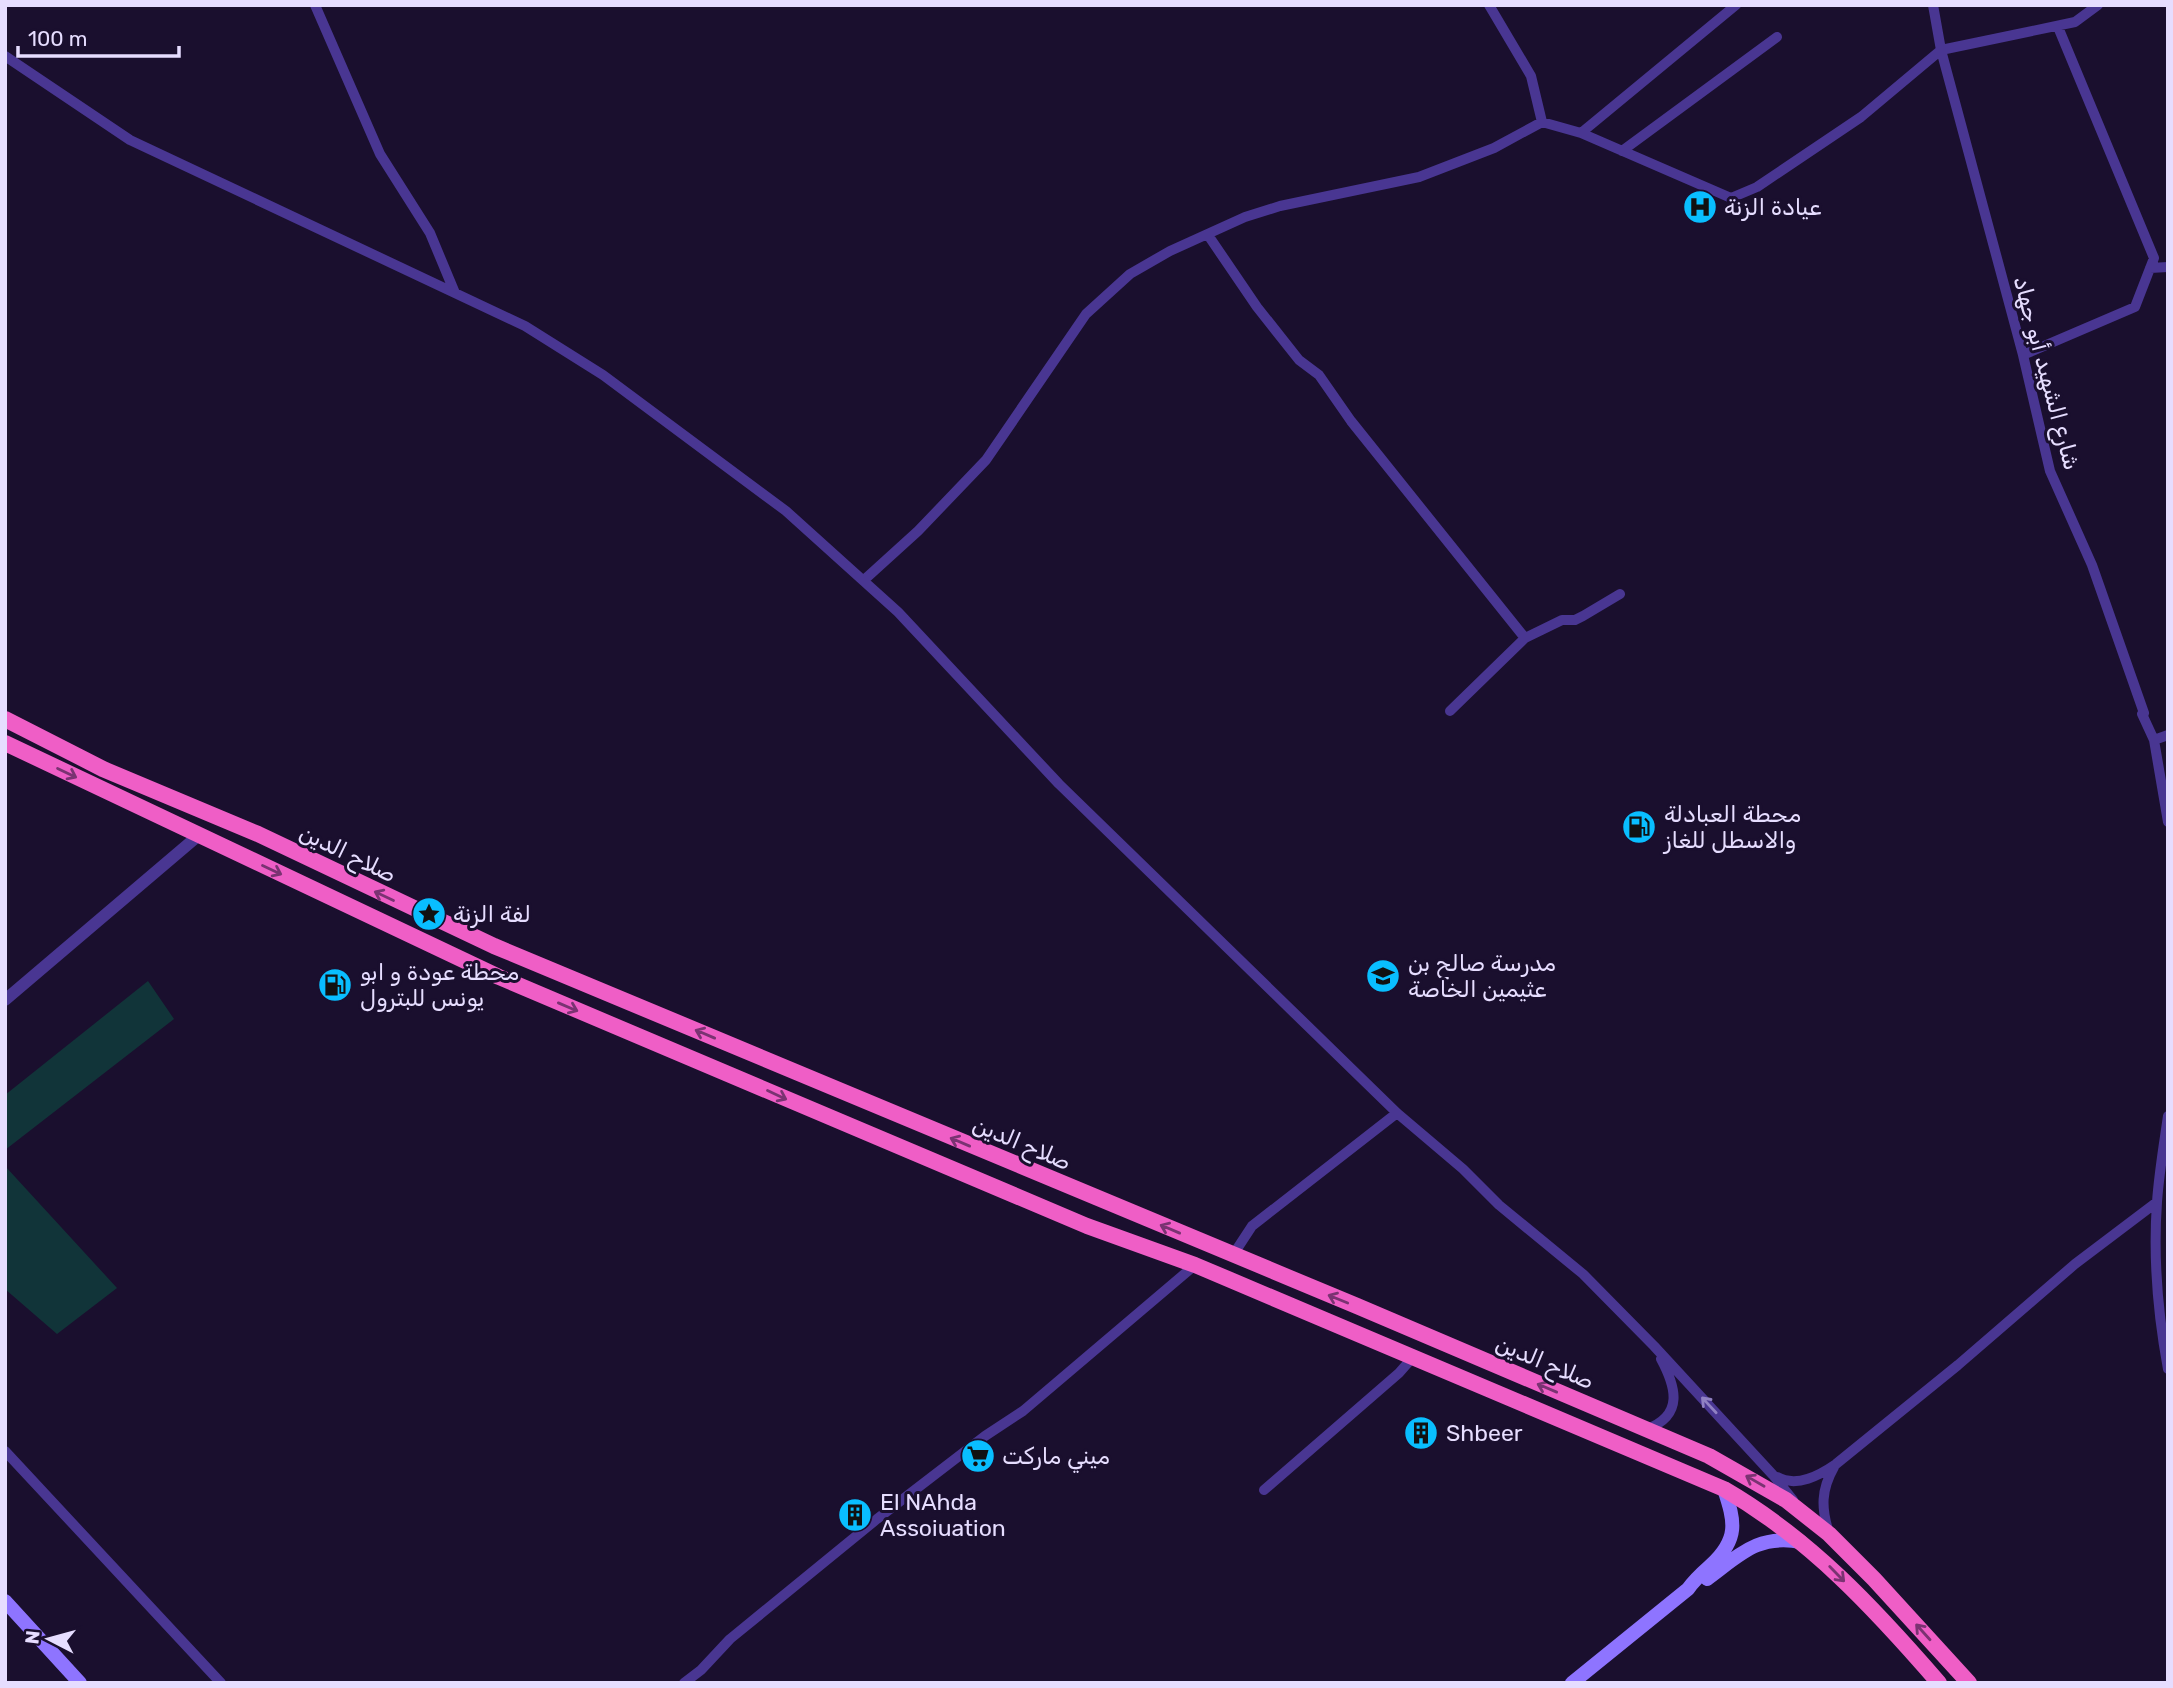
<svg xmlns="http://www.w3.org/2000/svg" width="2173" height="1688" viewBox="0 0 2173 1688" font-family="Rubik,Vazirmatn,sans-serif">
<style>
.green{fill:#113439}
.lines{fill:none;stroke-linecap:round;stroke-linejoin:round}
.minor{stroke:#493692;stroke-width:10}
.tertiary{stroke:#493692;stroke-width:12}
.secondary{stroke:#8e74ff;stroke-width:14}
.trunk{stroke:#ef5ec6;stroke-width:16}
.oneway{stroke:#7a3372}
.oneway2{stroke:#9081c3}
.labels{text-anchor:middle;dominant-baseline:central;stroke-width:6;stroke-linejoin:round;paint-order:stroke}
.poi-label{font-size:23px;fill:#e6ddff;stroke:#1a0f2e;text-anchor:start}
.street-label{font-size:23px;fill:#e6ddff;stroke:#1a0f2e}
</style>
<rect width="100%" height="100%" fill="#1a0f2e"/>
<path class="green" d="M148,981L174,1019L5,1150V1095Z
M5,1166L117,1288L57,1334L5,1289Z"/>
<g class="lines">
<path class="minor" d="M315,5L380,154L430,233L455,293
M1489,5L1531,76L1542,122
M1933,5L1941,50L2023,355L2050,471L2092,565L2144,713L2142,714L2154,740L2168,822
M5,56L130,140L525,326L603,375L786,511L898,612L1059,784L1397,1113L1463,1169L1499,1205L1583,1274L1654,1346L1773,1475L1793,1500
M1581,133L1736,5
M1622,151L1777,37
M1208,235L1257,307L1299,360L1319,375L1351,421L1525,638
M2150,268L2168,267
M2023,355L2135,307L2154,258L2058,27
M864,580L918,531L986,460L1086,314L1130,274L1170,251L1245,217L1280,206L1419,177L1494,148L1542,122L1581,133L1731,198L1757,187L1861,117L1941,50L2075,22L2098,5
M1450,711L1525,638L1562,620H1575L1583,616L1620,594
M2154,740L2168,735
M2168,1116C2164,1144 2159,1173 2157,1202C2153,1258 2158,1315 2168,1369
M1233,1255L1252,1226L1397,1113
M1647,1429C1684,1415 1676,1387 1661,1359
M5,1451L221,1683
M1777,1477C1797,1488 1820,1475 1836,1464L1958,1365L2075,1264L2157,1202
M1264,1490L1399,1373L1413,1357
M1829,1533C1821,1508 1821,1490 1834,1467
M684,1683L701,1670L730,1639L877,1519L985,1436L1023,1411L1195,1265"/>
<path class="tertiary" d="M5,1000L199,835"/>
<path class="secondary" d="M1707,1579C1740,1555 1757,1534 1801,1542
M5,1601L80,1683
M1572,1683L1688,1589C1694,1580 1702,1573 1711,1565C1739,1539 1735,1522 1724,1489"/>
<path class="trunk" d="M5,719L103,769L258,834L494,946L1357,1306L1709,1456L1786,1500L1829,1534L1874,1579L1969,1683
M5,743L499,977L1087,1226L1195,1265L1724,1489C1810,1539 1874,1608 1939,1683"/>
</g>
<defs><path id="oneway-shaft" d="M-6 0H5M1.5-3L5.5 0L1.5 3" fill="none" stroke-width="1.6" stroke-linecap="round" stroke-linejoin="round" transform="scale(1.75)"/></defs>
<g class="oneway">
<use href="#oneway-shaft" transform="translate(67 773) rotate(26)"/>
<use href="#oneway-shaft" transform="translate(272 870) rotate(25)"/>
<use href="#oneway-shaft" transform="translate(384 896) rotate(-155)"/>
<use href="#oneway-shaft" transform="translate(568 1007) rotate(23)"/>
<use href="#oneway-shaft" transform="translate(705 1034) rotate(-157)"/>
<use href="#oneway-shaft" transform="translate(777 1095) rotate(25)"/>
<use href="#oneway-shaft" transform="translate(960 1142) rotate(-157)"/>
<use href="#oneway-shaft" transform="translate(1170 1229) rotate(-157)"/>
<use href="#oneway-shaft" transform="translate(1338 1299) rotate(-158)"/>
<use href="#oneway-shaft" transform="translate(1547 1388) rotate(-157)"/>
<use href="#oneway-shaft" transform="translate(1755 1481) rotate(-150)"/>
<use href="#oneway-shaft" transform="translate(1837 1574) rotate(46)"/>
<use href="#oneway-shaft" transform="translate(1923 1632) rotate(-132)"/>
</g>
<use class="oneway2" href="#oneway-shaft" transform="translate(1709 1405) rotate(-133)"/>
<defs>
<g id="hospital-disc" transform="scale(1.75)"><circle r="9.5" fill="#09beff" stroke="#1a0f2e"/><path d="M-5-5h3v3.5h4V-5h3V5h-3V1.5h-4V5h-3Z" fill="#111"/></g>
<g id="fuel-disc" transform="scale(1.75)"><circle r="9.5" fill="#09beff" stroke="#1a0f2e"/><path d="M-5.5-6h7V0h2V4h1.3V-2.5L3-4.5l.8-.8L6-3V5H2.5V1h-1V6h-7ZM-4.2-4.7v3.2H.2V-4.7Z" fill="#111"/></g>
<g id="sight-disc" transform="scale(1.75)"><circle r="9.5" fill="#09beff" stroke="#1a0f2e"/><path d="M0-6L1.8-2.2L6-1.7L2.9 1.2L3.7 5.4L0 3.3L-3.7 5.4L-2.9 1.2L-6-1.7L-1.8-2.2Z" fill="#111"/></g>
<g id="school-disc" transform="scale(1.75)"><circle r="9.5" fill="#09beff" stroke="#1a0f2e"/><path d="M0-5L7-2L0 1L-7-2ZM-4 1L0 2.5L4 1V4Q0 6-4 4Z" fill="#111"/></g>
<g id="building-disc" transform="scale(1.75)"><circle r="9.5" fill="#09beff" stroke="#1a0f2e"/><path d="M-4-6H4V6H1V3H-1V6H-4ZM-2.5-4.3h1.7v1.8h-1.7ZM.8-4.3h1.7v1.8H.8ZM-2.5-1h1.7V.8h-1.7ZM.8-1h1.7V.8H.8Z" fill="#111"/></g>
<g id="supermarket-disc" transform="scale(1.75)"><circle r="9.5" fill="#09beff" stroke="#1a0f2e"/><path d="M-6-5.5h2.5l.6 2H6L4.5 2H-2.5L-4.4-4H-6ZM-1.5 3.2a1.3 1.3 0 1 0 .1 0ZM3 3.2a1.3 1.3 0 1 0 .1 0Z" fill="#111"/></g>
</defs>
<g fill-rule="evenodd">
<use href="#hospital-disc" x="1700" y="207"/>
<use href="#fuel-disc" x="1639" y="827"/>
<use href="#sight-disc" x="429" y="914"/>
<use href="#school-disc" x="1383" y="976"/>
<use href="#fuel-disc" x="335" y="985"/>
<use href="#building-disc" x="1421" y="1433"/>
<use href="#supermarket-disc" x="978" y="1456"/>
<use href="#building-disc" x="855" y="1515"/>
</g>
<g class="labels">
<g class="poi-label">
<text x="1724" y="207">عيادة الزنة</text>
<text x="1664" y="814">محطة العبادلة<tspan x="1664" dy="26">والاسطل للغاز</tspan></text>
<text x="453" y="914">لفة الزنة</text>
<text x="1408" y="963">مدرسة صالح بن<tspan x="1408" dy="26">عثيمين الخاصة</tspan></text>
<text x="360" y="972">محطة عودة و ابو<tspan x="360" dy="26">يونس للبترول</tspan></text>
<text x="1446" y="1433">Shbeer</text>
<text x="1002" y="1456">ميني ماركت</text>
<text x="880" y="1502">El NAhda<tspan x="880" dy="26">Assoiuation</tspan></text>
</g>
<g class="street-label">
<text transform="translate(2047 373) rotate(75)">شارع الشهيد أبو جهاد</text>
<text transform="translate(348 853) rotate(26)">صلاح الدين</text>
<text transform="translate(1022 1143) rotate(23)">صلاح الدين</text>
<text transform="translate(1545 1362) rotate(23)">صلاح الدين</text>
</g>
</g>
<rect width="2173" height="1688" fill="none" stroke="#e6ddff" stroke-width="14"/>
<g transform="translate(49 1639) rotate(276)" stroke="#1a0f2e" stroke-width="5" paint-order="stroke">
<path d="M0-5L12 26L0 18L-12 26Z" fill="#e6ddff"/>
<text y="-10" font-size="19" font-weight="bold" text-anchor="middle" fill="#e6ddff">N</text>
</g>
<path d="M18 46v10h161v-10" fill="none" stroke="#e6ddff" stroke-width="3.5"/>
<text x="28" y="46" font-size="21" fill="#e6ddff" stroke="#1a0f2e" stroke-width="5" paint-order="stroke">100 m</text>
</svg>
